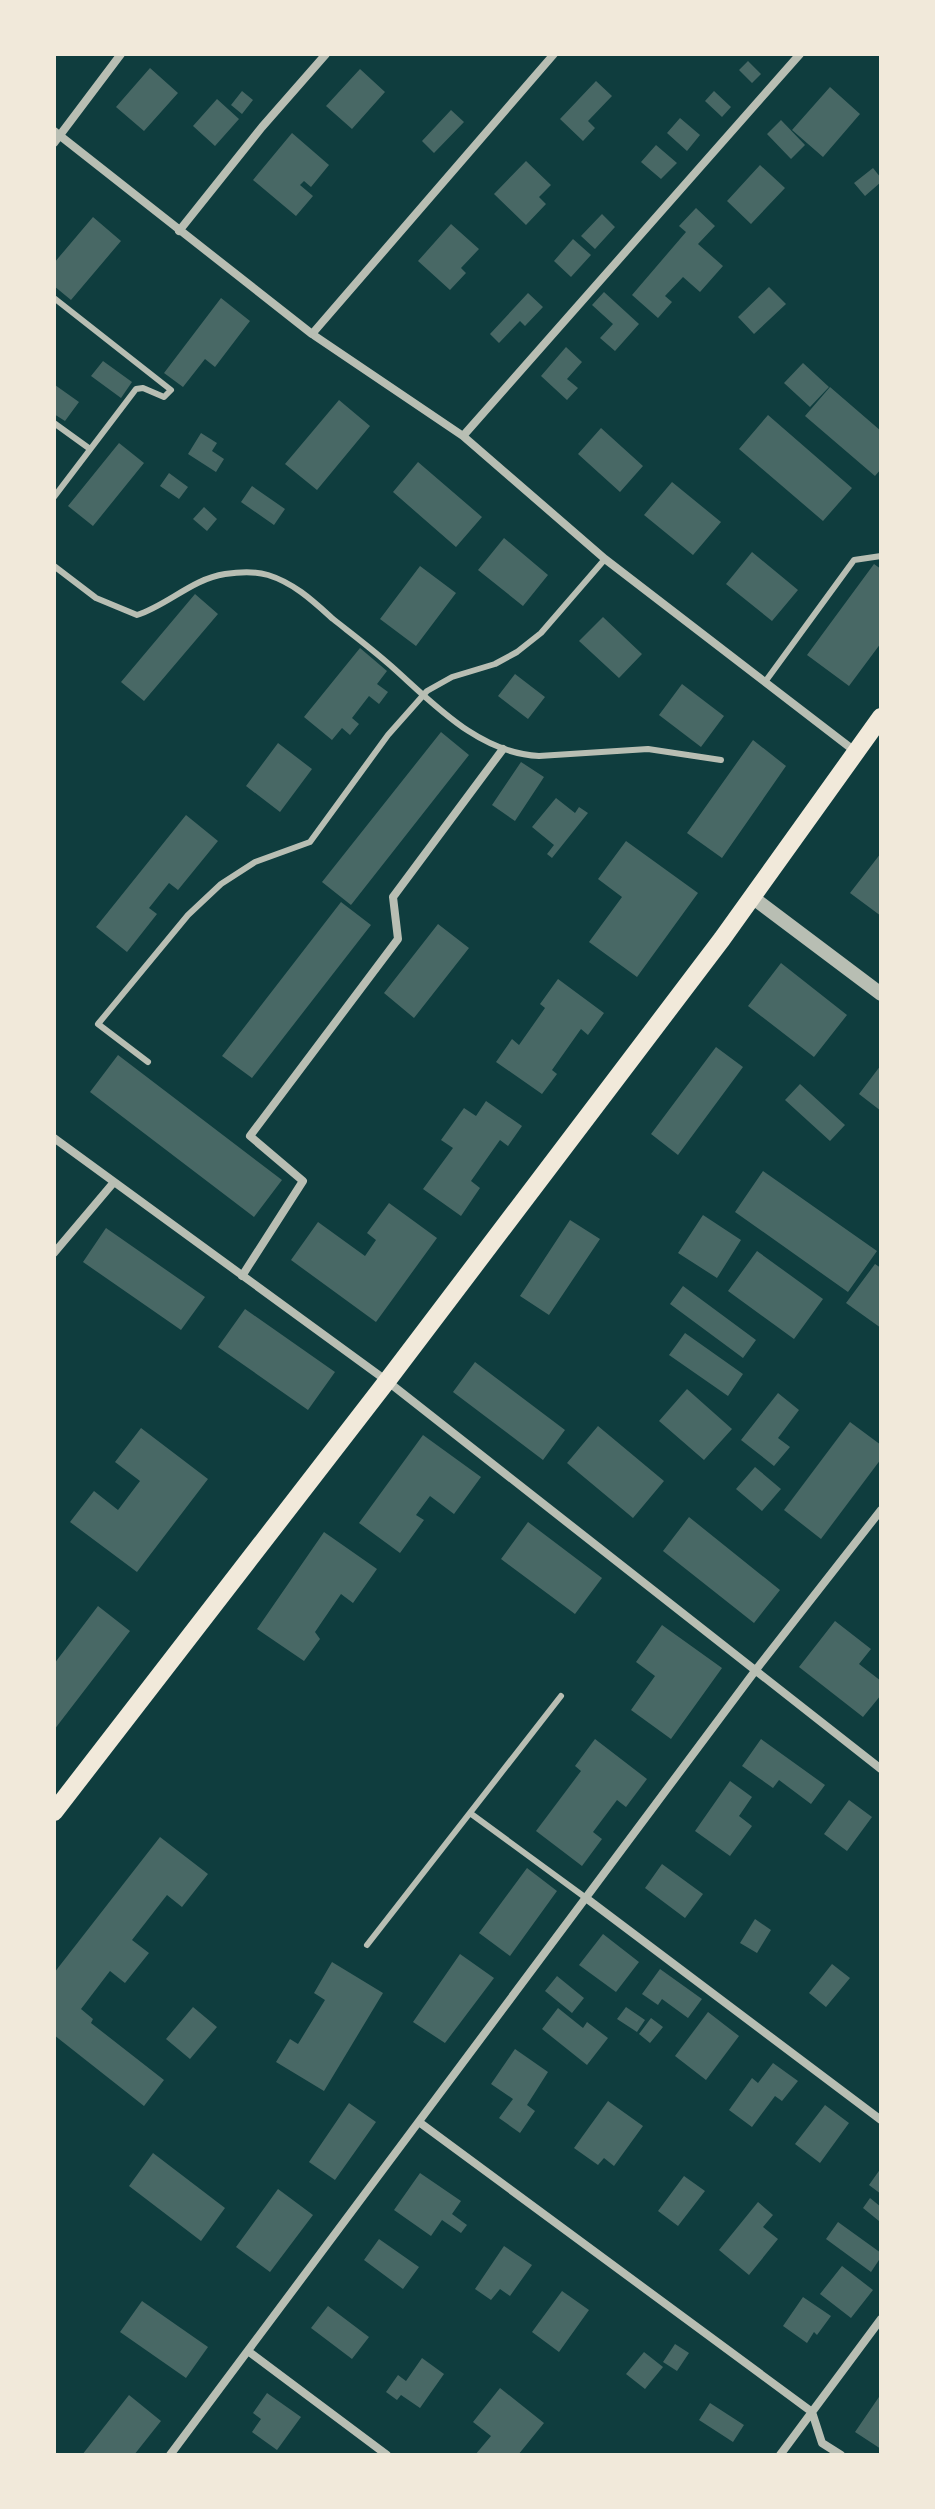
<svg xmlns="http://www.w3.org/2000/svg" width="935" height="2509" viewBox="0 0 935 2509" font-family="'Crimson Pro',serif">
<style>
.building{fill:#486865}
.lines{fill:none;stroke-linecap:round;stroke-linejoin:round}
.service{stroke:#b8beb3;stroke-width:6}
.minor{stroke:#b8beb3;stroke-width:8}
.tertiary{stroke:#b8beb3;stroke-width:14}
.primary{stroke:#f1e9da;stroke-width:18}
</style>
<rect width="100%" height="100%" fill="#0f3d3e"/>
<path class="building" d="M748,61L761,74L752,83L739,70Z
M150,68L178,93L144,131L116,107Z
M360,69L385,92L352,129L326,106Z
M596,81L612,96L588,121L595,128L583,141L560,119Z
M830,87L860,114L823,157L792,130Z
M242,91L253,100L242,114L231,105Z
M714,91L731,107L722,117L705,101Z
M217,99L239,119L215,146L193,126Z
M451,110L464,122L434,153L422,141Z
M680,118L700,135L687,151L667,133Z
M781,120L805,145L791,159L767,134Z
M292,133L329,165L311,187L304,181L300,185L313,196L296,216L253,180Z
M656,145L677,163L661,179L641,162Z
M526,161L551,185L539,197L546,204L526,225L494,194Z
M760,165L785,188L751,224L727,201Z
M873,168L881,178V182L865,196L854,183Z
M696,208L715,226L698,244L723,266L700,292L683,277L665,296L672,302L658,318L632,295L686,232L679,226Z
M602,214L615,227L595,249L581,236Z
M93,217L121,241L71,300L54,286V263Z
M451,224L479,249L461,268L466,273L450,290L418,261Z
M573,239L591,255L571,277L554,261Z
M769,287L786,304L754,334L738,317Z
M604,292L639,324L615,351L600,338L613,324L592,305Z
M528,293L543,307L525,326L520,321L499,343L490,334Z
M221,298L250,321L215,367L205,359L183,387L164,373Z
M566,347L582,362L567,379L578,388L567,400L541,376Z
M103,361L132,382L121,398L91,376Z
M803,363L829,387L810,407L784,383Z
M55,385L79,402L65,421L54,414Z
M830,387L881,431V469L875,476L805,416Z
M339,400L370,426L317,490L285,464Z
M768,415L852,488L823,521L739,449Z
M601,428L643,466L620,492L578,454Z
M201,433L217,443L212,451L224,459L216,472L188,454Z
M119,443L144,463L93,526L68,506Z
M418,462L482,517L456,547L393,492Z
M169,473L188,487L179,499L160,486Z
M672,482L721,522L693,555L644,515Z
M252,486L285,509L274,525L241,502Z
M204,507L217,519L207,531L193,519Z
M504,538L548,575L523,606L478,570Z
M752,552L798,590L772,621L726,584Z
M874,564L881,569V643L849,686L807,655Z
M420,566L456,593L416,646L380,619Z
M195,594L218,614L144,701L121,682Z
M603,617L642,654L619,678L579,641Z
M360,648L387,671L377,684L388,692L379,704L369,696L352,718L359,724L350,735L342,728L332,740L304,717Z
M515,674L545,697L528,719L498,696Z
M682,684L724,716L701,747L659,715Z
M441,732L469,755L351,905L322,882Z
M753,740L786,766L722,858L687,833Z
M278,743L312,769L280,812L246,786Z
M521,762L544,777L515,821L492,805Z
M556,798L575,813L579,807L588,813L552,858L547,854L554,845L532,827Z
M186,815L218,841L178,890L169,883L149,908L157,914L127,952L96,927Z
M626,841L698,893L637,977L589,942L622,897L598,879Z
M881,853V916L850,893Z
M341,902L371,925L252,1078L222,1056Z
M438,924L469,948L414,1018L384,993Z
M781,963L847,1015L814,1057L748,1006Z
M558,979L604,1013L588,1035L581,1029L552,1070L557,1074L542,1094L496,1062L512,1039L519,1045L545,1008L540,1004Z
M716,1047L743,1067L678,1155L651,1134Z
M118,1055L282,1180L254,1217L90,1092Z
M881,1065V1111L859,1094Z
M800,1084L845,1125L830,1141L785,1100Z
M486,1101L522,1126L508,1146L500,1140L471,1181L480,1188L461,1216L423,1189L453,1148L441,1140L464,1108L476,1116Z
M763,1171L877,1251L848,1292L735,1212Z
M389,1203L437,1238L376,1322L291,1260L318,1222L365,1256L376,1240L367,1233Z
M703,1215L741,1240L717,1278L678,1253Z
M570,1220L600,1239L549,1315L520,1296Z
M106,1228L205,1297L181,1330L83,1262Z
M757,1251L823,1299L794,1339L728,1291Z
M875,1264L881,1268V1328L846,1303Z
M683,1286L756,1340L743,1358L670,1304Z
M245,1309L335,1372L308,1410L218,1347Z
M685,1333L743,1374L728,1396L669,1355Z
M475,1362L565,1430L543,1460L453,1392Z
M687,1389L732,1429L704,1460L659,1421Z
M778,1393L799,1410L778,1438L790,1447L774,1466L741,1440Z
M850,1422L881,1445V1459L821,1539L784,1510Z
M598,1426L664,1481L633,1518L567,1463Z
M141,1428L208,1479L137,1572L70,1522L94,1491L118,1510L140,1481L115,1462Z
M423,1435L481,1477L454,1514L430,1496L416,1515L424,1520L400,1553L359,1523Z
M755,1467L781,1489L762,1511L736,1489Z
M689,1517L780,1590L754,1623L663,1551Z
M528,1522L602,1578L575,1614L501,1559Z
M324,1532L377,1569L353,1603L341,1594L315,1632L320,1639L304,1661L257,1629Z
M98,1606L130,1631L54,1730V1664Z
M835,1621L871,1649L859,1664L881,1681V1695L863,1717L799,1667Z
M662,1625L722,1668L671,1739L631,1710L655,1676L636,1662Z
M595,1739L647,1779L626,1807L617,1800L593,1832L602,1839L582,1866L536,1831L581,1771L575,1766Z
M761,1739L825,1785L811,1804L779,1780L773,1788L742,1766Z
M730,1781L752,1797L739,1816L752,1826L730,1856L695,1831Z
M849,1800L872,1817L847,1851L824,1834Z
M160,1837L208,1874L182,1907L167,1895L132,1940L149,1953L125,1983L110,1971L81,2009L93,2019L91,2023L164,2080L144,2106L54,2035V1973Z
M662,1864L703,1894L685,1918L645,1888Z
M527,1868L557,1891L510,1956L479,1933Z
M755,1919L771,1930L757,1953L740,1943Z
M603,1934L639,1962L616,1992L579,1965Z
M460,1954L494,1978L445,2043L413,2022Z
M332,1962L383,1993L324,2091L276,2062L290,2039L298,2044L325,2000L314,1993Z
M832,1964L850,1978L826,2007L809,1993Z
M660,1969L702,1999L688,2018L662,1999L658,2005L642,1994Z
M557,1976L584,1998L572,2013L545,1991Z
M193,2007L217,2027L190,2059L166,2039Z
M626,2007L645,2020L637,2032L617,2019Z
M558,2008L583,2028L587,2022L608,2038L587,2065L542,2029Z
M708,2012L739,2036L706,2080L675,2056Z
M651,2018L663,2027L650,2043L639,2034Z
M515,2049L548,2072L527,2105L535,2111L520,2133L499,2118L513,2099L491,2084Z
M773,2063L798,2081L782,2101L775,2096L752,2127L729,2110L752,2078L758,2083Z
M608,2101L643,2126L614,2166L604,2158L598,2165L574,2148Z
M349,2103L376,2122L335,2180L309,2162Z
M825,2105L849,2123L820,2163L795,2144Z
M153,2153L225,2208L201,2241L129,2186Z
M881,2168V2194L869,2185Z
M420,2173L461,2201L452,2214L467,2225L461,2233L442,2220L431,2236L394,2210Z
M684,2176L705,2191L678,2226L658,2211Z
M278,2189L313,2215L270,2272L236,2247Z
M870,2198L881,2207L879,2221L863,2208Z
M758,2202L773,2215L763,2227L778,2239L749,2275L719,2250Z
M838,2222L881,2253V2257L871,2272L826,2239Z
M379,2239L419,2267L403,2289L364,2260Z
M504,2246L532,2265L510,2296L500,2289L491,2300L475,2289Z
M842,2266L873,2290L851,2318L820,2294Z
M562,2291L589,2310L559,2352L532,2332Z
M803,2297L831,2316L817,2335L814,2332L807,2343L783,2326Z
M142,2301L208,2347L186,2378L120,2332Z
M328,2306L369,2337L352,2359L311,2328Z
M675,2344L689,2353L677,2371L663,2362Z
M644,2352L663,2367L645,2389L626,2374Z
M422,2358L444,2374L420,2408L401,2395L397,2400L386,2392L398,2375L406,2381Z
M500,2388L544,2423L518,2455H475L491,2436L473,2422Z
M267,2393L301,2417L277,2450L252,2432L261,2419L253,2413Z
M881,2394V2449L855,2432Z
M129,2395L161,2421L134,2455H82Z
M710,2403L744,2425L733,2442L699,2420Z"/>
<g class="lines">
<path class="service" d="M54,298L171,390L164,397L143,388L136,389L54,497
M54,423L90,449
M54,566L96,598L137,615C168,605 192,579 225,574C238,572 255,571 268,575C294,583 313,601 333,619C352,634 372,649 390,665C433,703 478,753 539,756L648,749L721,760
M765,682L854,560L881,556
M148,1062L98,1024L188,915L221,884L255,862L310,842L388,735L427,691L452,677L495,664L517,652L541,633L605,559
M470,1813L586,1898
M367,1945L561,1696"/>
<path class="minor" d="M54,131L312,334L463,436L605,559L856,752
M54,143L121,54
M179,231L262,127L326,54
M312,334L554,54
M463,436L800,54
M54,1138L387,1381L881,1769
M54,1253L114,1182
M242,1276L303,1181L250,1136L398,939L393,897L503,749
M586,1898L881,2120
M419,2122L812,2412L822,2443L841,2455
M248,2351L387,2455
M170,2455L755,1671L881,1510
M780,2455L881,2319"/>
<path class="tertiary" d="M752,897L881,994"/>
<path class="primary" d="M54,1812L387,1381L722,939L881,717"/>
</g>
<rect width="935" height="2509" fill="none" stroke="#f1e9da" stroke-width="112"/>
</svg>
